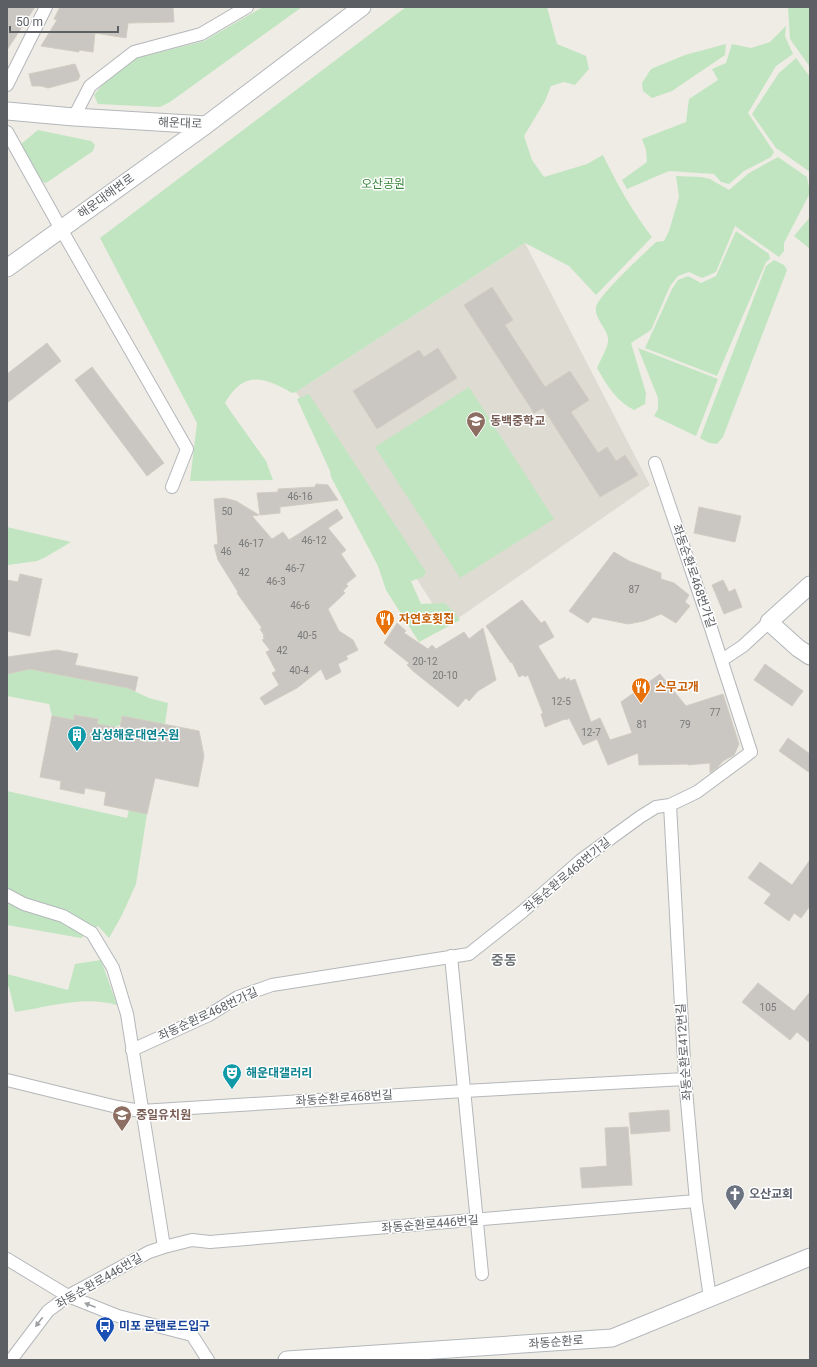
<svg xmlns="http://www.w3.org/2000/svg" width="817" height="1367" viewBox="0 0 817 1367" font-family="Roboto,'Noto Sans KR',sans-serif">
<style>
.education{fill:#dedbd2}
.green{fill:#c2e5c1}
.building{fill:#cac6c1;stroke:#d2cdc3}
.lines{fill:none;stroke-linecap:round;stroke-linejoin:round}
.street-casing{stroke:#b4b7bb;stroke-width:14}
.secondary-casing{stroke:#b3b7bb;stroke-width:19}
.street{stroke:#fff;stroke-width:12}
.secondary{stroke:#fff;stroke-width:17}
.oneway{fill:#9da0a2}
.labels{text-anchor:middle;dominant-baseline:central;stroke-width:3;stroke-linejoin:round;paint-order:stroke}
.number-label{font-size:10px;fill:#787a7b}
.street-label{font-size:12px;fill:#5c6064;stroke:#fff}
.park-label{font-size:12px;fill:#39863c;stroke:#fff}
.education-label{font-size:12px;font-weight:bold;fill:#785e54;stroke:#fff;text-anchor:start}
.food-label{font-size:12px;font-weight:bold;fill:#c56008;stroke:#fff;text-anchor:start}
.culture-label{font-size:12px;font-weight:bold;fill:#0d838f;stroke:#fff;text-anchor:start}
.worship-label{font-size:12px;font-weight:bold;fill:#5b616d;stroke:#fff;text-anchor:start}
.transit-label{font-size:12px;font-weight:bold;fill:#164399;stroke:#fff;text-anchor:start}
.quarter-label{font-size:14px;font-weight:bold;fill:#6d7276;stroke:#fff}
</style>
<rect width="100%" height="100%" fill="#eeece4"/>
<path class="education" d="M525,243L650,485L447,626L296,392Z"/>
<path class="green" d="M263,7H302L170,102L160,107L98,104L94,95L104,83L137,58L204,41Z
M406,7H547L557,44L586,56L589,69L575,85L564,82L551,86L545,101L524,136L532,160L544,177L587,164L603,155C617,184 632,211 652,237L596,295L569,266L525,243L296,392L292,393C264,377 244,370 225,403L231,412L266,461L273,480L190,481L197,423L100,238Z
M788,7H810V67L790,39Z
M786,26L785,36L793,54L776,66L748,113L774,152L771,157L744,171L729,184L721,182L714,174L669,171L627,189L622,180L647,162L646,150L642,139L686,122L689,99L718,80L712,69L726,63L732,44L751,48L770,42Z
M726,44L725,55L672,91L652,98L643,91L642,83L651,69L685,55Z
M796,58L810,77V172L776,148L752,114L779,73Z
M38,130L91,141L95,145L93,151L46,183L40,181L21,144Z
M778,157L807,177L810,193L784,243V251L779,257L735,226L716,272L702,278L689,272L678,276L670,286L651,330L631,343L646,393L645,404L634,410C617,402 606,384 597,368C600,361 607,349 608,342C610,330 594,320 596,308C597,296 645,253 656,242L664,241L669,231L679,197L676,176L701,177L710,179L729,190L749,173Z
M810,217V249L794,236Z
M736,231L769,254L770,259L766,262L717,376L645,348L672,289L678,280L688,276L701,283L716,276Z
M774,260L784,265L787,270L723,437L717,444L709,443L700,438L766,266Z
M638,348L718,379L696,436L654,416L658,409V398Z
M469,387L554,519L460,578L375,447Z
M309,394L426,572L423,577L411,581L421,604L445,603L455,613L460,620L419,642L386,590L378,566L331,477L330,471L297,399Z
M7,527L71,542L44,558L37,561L8,565H7Z
M30,669L128,688L149,698L168,703L165,724L122,716L120,725L115,727L97,724L98,719L75,715L74,720L52,716L49,704L7,696V674Z
M7,791L127,818L129,810L147,814L136,884L122,915L109,938L98,926L81,938L7,925Z
M101,960L117,1005C84,995 48,1007 15,1012L9,987L7,986V974L68,990L75,964Z"/>
<path class="building" d="M7,7H35L7,50Z
M60,7H173L174,22L128,23L126,38L95,33L93,52L79,50V52L41,46L57,20L54,19Z
M75,64L80,76L78,80L48,88L41,86H32L29,74Z
M492,287L513,320L505,325L545,387L570,371L589,400L571,412L598,453L607,447L616,461L625,455L638,475L600,497L543,408L534,413L464,305Z
M47,343L61,361L7,403V374Z
M438,348L457,378L377,429L353,391L419,350L424,357Z
M92,367L164,463L147,476L75,380Z
M316,484L328,485L338,500L280,507V513L260,515L257,493L278,492V489L315,487Z
M224,498L236,501L259,515L252,516L272,539L283,532L289,540L337,509L343,518L328,528L346,550L341,554L356,576L346,584L348,586L343,591L345,593L328,609L339,631L353,640L358,650L346,656L348,659L338,664L341,672L326,680L321,669L297,688L265,705L260,698L279,685L272,673L276,671L266,652L270,650L262,640L265,638L263,637L264,635L260,629L262,628L237,593L238,592L218,560L214,545L218,544L214,499Z
M699,507L741,516L735,542L694,533Z
M614,552L629,561L661,573V579L674,583L689,595L685,602L690,606L676,623L661,614L644,621L628,624L593,617L588,623L569,611Z
M20,574L42,579L30,636L7,631V580L18,582Z
M723,580L729,592L735,589L742,607L724,614L712,585Z
M522,600L541,623L545,621L554,637L538,646L559,680L565,677L566,680L569,678L570,681L575,679L591,722L600,718L610,740L632,733L621,702L660,674L686,706L723,694L739,744L734,755L723,761L717,768L710,773V763L688,765V764L639,765L638,753L608,765L597,739L583,745L569,718L566,720L565,719L545,727L541,714L543,713L528,675L525,677L523,675L519,677L512,662L511,663L486,626Z
M397,623L406,631L404,633L428,649L432,645L436,649L464,632L469,639L483,628L496,680L478,691L469,701L466,698L458,707L413,671L407,665L409,663L384,643Z
M57,650L78,654L75,665L138,677L135,691L128,688L30,669L7,674V657Z
M765,664L803,691L792,706L754,680Z
M74,715L98,719L97,724L120,728L122,716L199,731L204,756L198,787L155,778L147,814L104,805L106,792L85,788L84,794L60,789L61,781L40,777L52,716L74,720Z
M788,738L810,754V773L779,751Z
M810,860V906L801,918L794,913L789,921L764,903L771,894L748,878L760,862L792,885Z
M758,983L794,1011L810,992V1043L797,1032L790,1040L742,1002Z
M669,1110L670,1131L631,1134L629,1113Z
M628,1127L632,1185L582,1188L580,1168L607,1166L605,1128Z"/>
<g class="lines">
<g class="street-casing">
<path id="street" d="M7,85L46,7
M74,117L90,86L134,52L201,34L247,7
M7,132L61,229L187,449L172,487
M722,660L743,646L769,622
M670,805L685,1079L696,1201L710,1298
M7,895L24,904L63,916L92,933L113,968L127,1014L164,1247
M451,956L482,1274
M132,1050L209,1015L238,997L272,985L469,954L522,912L581,860L640,817L656,807L670,805L697,792L751,752L711,628L655,463
M7,1080L117,1107L141,1111L464,1091L685,1079
M7,1259L68,1296L118,1316L192,1335L208,1360
M11,1360L48,1311L68,1296L149,1252L164,1247L192,1240L210,1242L696,1201"/>
</g>
<g class="secondary-casing">
<path id="secondary" d="M7,111L74,117L206,125L362,7
M7,268L206,125
M810,585L769,622L798,648L810,656
M287,1360L612,1338L810,1257"/>
</g>
<use href="#street" class="street"/>
<use href="#secondary" class="secondary"/>
</g>
<defs><path id="oneway-solid" d="M-6-.8H1V-3.2L6.5 0L1 3.2V.8H-6Z"/></defs>
<g class="oneway">
<use href="#oneway-solid" transform="translate(90 1305) rotate(-159)"/>
<use href="#oneway-solid" transform="translate(39 1322) rotate(127)"/>
</g>
<defs>
<g id="school-pin" transform="scale(1)"><path d="M0 17L-7.5 6A9.5 9.5 0 1 1 7.5 6Z" fill="#8d6e63" stroke="#fff"/><path d="M0-5L7-2L0 1L-7-2ZM-4 1L0 2.5L4 1V4Q0 6-4 4Z" fill="#fff"/></g>
<g id="restaurant-pin" transform="scale(1)"><path d="M0 17L-7.5 6A9.5 9.5 0 1 1 7.5 6Z" fill="#e8710a" stroke="#fff"/><path d="M-5-6h1v4h1v-4h1v4h1v-4h1v5L-1.5 .5V6h-2V.5L-5-1ZM5-6V6H3V1.5H1.5Q1.5-4 5-6Z" fill="#fff"/></g>
<g id="building-pin" transform="scale(1)"><path d="M0 17L-7.5 6A9.5 9.5 0 1 1 7.5 6Z" fill="#0f9aa8" stroke="#fff"/><path d="M-4-6H4V6H1V3H-1V6H-4ZM-2.5-4.3h1.7v1.8h-1.7ZM.8-4.3h1.7v1.8H.8ZM-2.5-1h1.7V.8h-1.7ZM.8-1h1.7V.8H.8Z" fill="#fff"/></g>
<g id="theatre-pin" transform="scale(1)"><path d="M0 17L-7.5 6A9.5 9.5 0 1 1 7.5 6Z" fill="#0f9aa8" stroke="#fff"/><path d="M-5-5.5Q0-4 5-5.5V0Q5 5 0 6Q-5 5-5 0ZM-3.3-2.5H-1v1.5H-3.3ZM1-2.5H3.3v1.5H1ZM-2.8 1Q0 5.5 2.8 1Z" fill="#fff"/></g>
<g id="church-pin" transform="scale(1)"><path d="M0 17L-7.5 6A9.5 9.5 0 1 1 7.5 6Z" fill="#6b7280" stroke="#fff"/><path d="M-1.2-6h2.4v3.5h3.3v2.4h-3.3V6h-2.4V-.1h-3.3v-2.4h3.3Z" fill="#fff"/></g>
<g id="bus-pin" transform="scale(1)"><path d="M0 17L-7.5 6A9.5 9.5 0 1 1 7.5 6Z" fill="#1a4fb4" stroke="#fff"/><path d="M-5-6H5V4H4V6H2V4H-2V6H-4V4H-5ZM-3.5-4V0h7V-4ZM-3.5 1.2v1.5H-2V1.2ZM2 1.2v1.5H3.5V1.2Z" fill="#fff"/></g>
</defs>
<g fill-rule="evenodd">
<use href="#school-pin" x="476" y="421"/>
<use href="#restaurant-pin" x="385" y="619"/>
<use href="#restaurant-pin" x="641" y="687"/>
<use href="#building-pin" x="77" y="735"/>
<use href="#theatre-pin" x="232" y="1073"/>
<use href="#school-pin" x="122" y="1115"/>
<use href="#church-pin" x="735" y="1194"/>
<use href="#bus-pin" x="105" y="1326"/>
</g>
<g class="labels">
<g class="number-label">
<text x="300" y="496">46-16</text>
<text x="227" y="511">50</text>
<text x="314" y="540">46-12</text>
<text x="251" y="543">46-17</text>
<text x="226" y="551">46</text>
<text x="295" y="568">46-7</text>
<text x="244" y="572">42</text>
<text x="276" y="581">46-3</text>
<text x="634" y="589">87</text>
<text x="300" y="605">46-6</text>
<text x="307" y="635">40-5</text>
<text x="282" y="650">42</text>
<text x="425" y="661">20-12</text>
<text x="299" y="670">40-4</text>
<text x="445" y="675">20-10</text>
<text x="561" y="701">12-5</text>
<text x="715" y="712">77</text>
<text x="642" y="724">81</text>
<text x="685" y="724">79</text>
<text x="591" y="732">12-7</text>
<text x="768" y="1007">105</text>
</g>
<g class="street-label">
<text transform="translate(180 123) rotate(2)">해운대로</text>
<text transform="translate(106 196) rotate(-36)">해운대해변로</text>
<text transform="translate(694 576) rotate(71)">좌동순환로468번가길</text>
<text transform="translate(567 875) rotate(-40)">좌동순환로468번가길</text>
<text transform="translate(208 1014) rotate(-25)">좌동순환로468번가길</text>
<text transform="translate(684 1052) rotate(-94)">좌동순환로412번길</text>
<text transform="translate(344 1098) rotate(-4)">좌동순환로468번길</text>
<text transform="translate(430 1224) rotate(-5)">좌동순환로446번길</text>
<text transform="translate(99 1281) rotate(-30)">좌동순환로446번길</text>
<text transform="translate(556 1342) rotate(-4)">좌동순환로</text>
</g>
<g class="park-label">
<text x="383" y="184">오산공원</text>
</g>
<g class="education-label">
<text x="490" y="421">동백중학교</text>
<text x="136" y="1115">중일유치원</text>
</g>
<g class="food-label">
<text x="399" y="619">자연호횟집</text>
<text x="655" y="687">스무고개</text>
</g>
<g class="culture-label">
<text x="91" y="735">삼성해운대연수원</text>
<text x="246" y="1073">해운대갤러리</text>
</g>
<g class="worship-label">
<text x="749" y="1194">오산교회</text>
</g>
<g class="transit-label">
<text x="119" y="1326">미포 문탠로드입구</text>
</g>
<g class="quarter-label">
<text x="504" y="960">중동</text>
</g>
</g>
<rect width="817" height="1367" fill="none" stroke="#5c6064" stroke-width="16"/>
<path d="M10 26v6h108v-6" fill="none" stroke="#5c6064" stroke-width="2"/>
<text x="16" y="26" font-size="12" fill="#5c6064" stroke="#ffffff" stroke-width="3" paint-order="stroke">50 m</text>
</svg>
